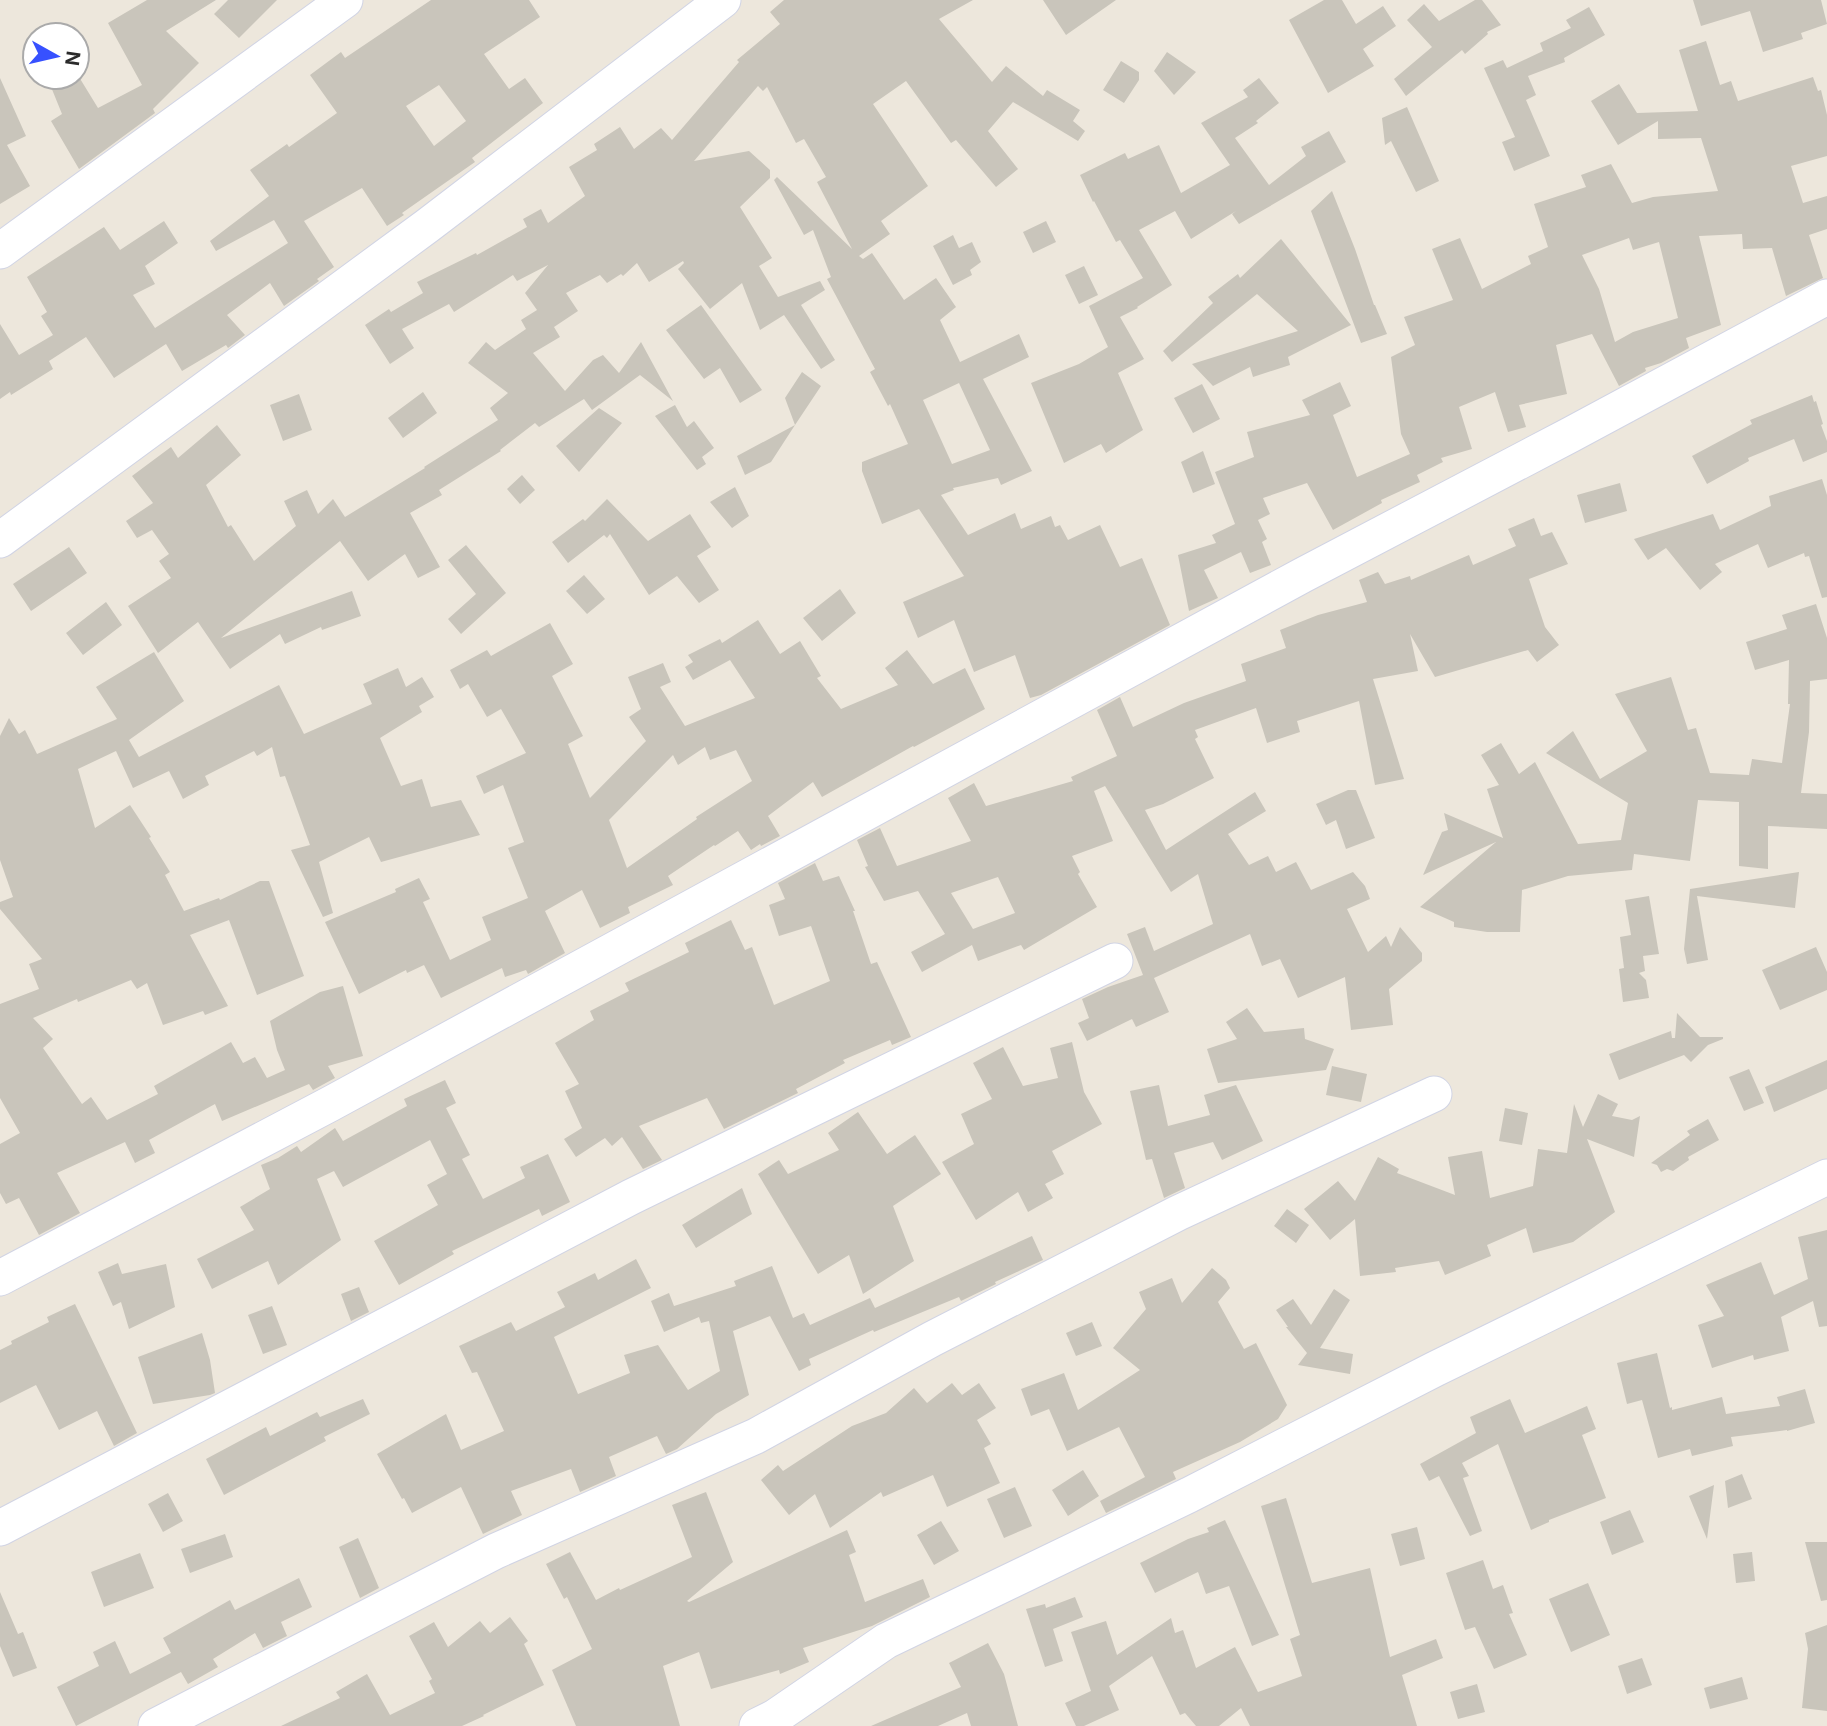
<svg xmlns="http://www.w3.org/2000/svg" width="1827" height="1726" viewBox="0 0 1827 1726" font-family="Inter,sans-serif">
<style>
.building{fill:#c9c5bb;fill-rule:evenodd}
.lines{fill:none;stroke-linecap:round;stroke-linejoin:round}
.minor-casing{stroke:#d1d4e4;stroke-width:37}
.minor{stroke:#fff;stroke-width:35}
</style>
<rect width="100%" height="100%" fill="#ede7dc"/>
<path class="building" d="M147,0H216L166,31L199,63L153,109L155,113L79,169L51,121L62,114L47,77H79L98,108L142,85L108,23Z
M228,0H277L239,38L214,14Z
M431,0H529L540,17L484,54L509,89L525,78L543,103L472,158L475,162L402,213L404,215L387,226L362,188L304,221L334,267L317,279L319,281L284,306L270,283L227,315L245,335L228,348L226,345L182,371L166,344L114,378L86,337L49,361L53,369L11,395L10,392L0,399V324L19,355L53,335L41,316L47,312L27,277L104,227L120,250L164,221L178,243L145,266L155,284L133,295L155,328L288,243L274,220L216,251L210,241L269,196L250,170L287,144L289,147L337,113L310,75L341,52L345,58ZM439,85L466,121L434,146L406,106Z
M784,0H973L939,19L992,82L1006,66L1043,96L1047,90L1080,110L1073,121L1085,131L1078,141L1013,102L988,131L1018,169L996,187L956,140L951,143L906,81L873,104L928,186L881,221L890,234L859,256L863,259L872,253L904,300L936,278L956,307L940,320L960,362L1019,334L1029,357L983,379L1032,471L1001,485L998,478L953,488L954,490L941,495L968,535L1015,513L1021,529L1051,516L1055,527L1060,525L1068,540L1100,525L1120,567L1142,558L1170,625L1041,695L1030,698L1015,655L974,672L954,620L918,638L903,602L964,576L919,509L882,524L862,471V462L908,444L890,404L888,406L870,372L875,369L827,279L831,277L813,230L804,235L774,180L777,177L852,249L817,182L826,177L804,139L796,143L767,87L763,91L758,86L694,161L749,151L770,170V178L740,207L772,258L759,266L778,297L820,281L825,290L801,305L835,360L821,369L784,315L760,330L742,283L710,309L678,269L684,263L683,261L649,282L637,263L623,276L621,274L607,283L600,275L566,293L578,311L554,327L560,337L533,353L565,391L593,360L603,355L619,373L641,342L673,401L640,375L592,410L584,399L539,427L535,423L500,450L501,451L439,490L442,495L410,513L440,567L418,578L405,554L368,581L340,541L221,638L352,591L361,616L322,630L321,627L285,644L280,634L230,669L198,622L158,653L128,606L171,578L159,561L169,554L152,530L137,538L126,521L153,503L132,476L171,447L178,458L217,425L241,455L206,485L228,527L231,525L254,561L296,526L284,501L307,490L318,514L333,499L345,517L425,468L424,467L498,420L490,408L508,393L468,363L486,342L495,350L526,329L521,320L537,310L525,293L548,265L517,281L513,275L454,312L449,304L402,329L414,348L390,364L365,325L389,309L391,312L423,293L417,282L476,253L477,255L527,227L523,219L541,209L548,223L585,196L569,167L597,150L594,144L620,127L634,149L661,128L672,140L739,62L737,60L780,24L770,12ZM959,383L990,450L952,464L923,400Z
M1043,0H1116L1066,35Z
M1324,0H1342L1356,24L1383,6L1396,26L1363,49L1374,66L1328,93L1289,20Z
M1475,0H1482L1501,25L1487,32L1488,34L1465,54L1462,50L1406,96L1394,79L1432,47L1407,20L1424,4L1439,21Z
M1693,0H1821L1827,24L1801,33L1803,39L1763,52L1750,11L1701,26Z
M1589,7L1605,35L1564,58L1565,62L1528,76L1536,95L1526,100L1550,156L1514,171L1502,142L1515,137L1484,68L1503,60L1507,68L1543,51L1540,43L1571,28L1566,20Z
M1706,41L1720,85L1731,81L1738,101L1813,77L1818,91L1821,90L1827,115V156L1791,166L1803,203L1827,196V229L1809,235L1823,278L1786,296L1772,248L1743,249L1742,234L1699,236L1721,325L1686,338L1689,348L1661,363L1645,368L1646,371L1619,386L1592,334L1556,345L1567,394L1519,405L1526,427L1508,432L1495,392L1459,407L1472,449L1441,458L1443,462L1417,475L1420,482L1381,500L1382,503L1333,530L1307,483L1263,498L1270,514L1258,520L1267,539L1262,542L1271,565L1250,573L1241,552L1204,570L1218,598L1189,611L1178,555L1216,543L1212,535L1235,524L1215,472L1254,457L1247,432L1310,415L1302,400L1340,382L1351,406L1333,415L1357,477L1410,454L1401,434L1391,357L1415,345L1404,317L1453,300L1432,249L1460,238L1482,289L1531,264L1528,256L1548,247L1534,204L1586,187L1581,175L1611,164L1632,203L1653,197L1718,191L1701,138L1658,139V121L1618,145L1591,101L1619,84L1637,113L1698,111L1679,50ZM1629,238L1633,250L1659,242L1678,318L1633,332L1615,342L1599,289L1582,255Z
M1167,52L1196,72L1174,95L1154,71Z
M1121,61L1139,72V80L1124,103L1103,90Z
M0,78L26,136L7,145L30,186L0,204Z
M1259,78L1279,103L1256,121L1258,123L1235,138L1269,185L1306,156L1301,147L1329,131L1346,162L1239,224L1232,214L1236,211L1191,239L1175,211L1139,230L1172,285L1137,307L1138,308L1120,317L1144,359L1118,373L1143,430L1106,453L1101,444L1064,463L1031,383L1079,364L1108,347L1089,306L1143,278L1120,240L1116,242L1094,201L1093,202L1080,175L1125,153L1128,159L1159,145L1181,193L1230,165L1201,123L1248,97L1243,90Z
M1407,107L1439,181L1416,192L1391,141L1385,145L1382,118Z
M1332,191L1355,249L1374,305H1375L1387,334L1361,343L1311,211Z
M1046,221L1056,242L1033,253L1023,232Z
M953,235L959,248L972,242L981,262L970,270L972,275L953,285L933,246Z
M1281,239L1351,325L1288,357L1290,365L1253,377L1250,367L1213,386L1192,364L1298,331L1257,294L1172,362L1163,351L1213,303L1208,297L1238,274L1240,278Z
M1084,266L1098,295L1079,304L1065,275Z
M701,305L762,390L740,403L720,368L704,379L666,330Z
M802,372L821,386L795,425L785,398Z
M1202,384L1220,419L1193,433L1174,398Z
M423,392L437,413L403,438L388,418Z
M299,394L312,430L283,441L270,405Z
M1812,395L1814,402L1816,401L1823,424L1821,425L1827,441V452L1803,462L1794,439L1748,458L1749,461L1707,484L1692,456L1752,424L1750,420Z
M675,405L687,427L694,421L714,448L702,457L706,464L697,470L655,416Z
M599,408L622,423L579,472L556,446Z
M795,425L771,462L745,475L737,456Z
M1203,451L1215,484L1193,493L1181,462Z
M522,475L535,490L520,504L507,489Z
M1822,479L1827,495V597L1822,598L1809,556L1805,557L1804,553L1768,568L1758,544L1715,564L1722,572L1700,590L1666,548L1648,560L1634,539L1713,514L1720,530L1771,506L1769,496Z
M1620,483L1627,511L1585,523L1577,495Z
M735,487L749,516L732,528L710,502Z
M607,499L648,541L690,514L711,547L697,556L719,590L699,603L677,576L649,595L610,534L607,538L604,535L568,563L552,542L583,519L585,521Z
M1534,518L1541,536L1552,532L1568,564L1529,579L1545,627L1559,645L1537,662L1528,650L1435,677L1410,634L1418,671L1373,679L1404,779L1375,785L1359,701L1297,721L1300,732L1267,743L1256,708L1195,730L1198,737L1195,739L1214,778L1163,804L1145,810L1166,850L1255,792L1266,811L1228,834L1249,865L1268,856L1276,872L1296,862L1311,890L1353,872L1365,886L1370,899L1347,909L1368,952L1386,936L1391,947L1400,927L1422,953V961L1389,989L1393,1025L1351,1030L1345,977L1298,998L1280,959L1262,966L1250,934L1154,978L1169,1012L1136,1027L1132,1019L1087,1041L1078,1023L1089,1018L1082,999L1108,987L1143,975L1127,934L1145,927L1154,951L1213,924L1198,874L1171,892L1105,786L1094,791L1113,841L1072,856L1080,872L1078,874L1097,907L1024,950L1021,945L978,961L972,945L922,972L911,952L945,934L918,891L884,901L865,867L868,866L857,840L880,828L897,866L971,841L948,798L974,783L986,806L1073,781L1071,777L1117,756L1097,710L1120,697L1133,727L1184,703L1246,681L1241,664L1286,648L1280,630L1318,615L1367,602L1359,580L1378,572L1385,584L1410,576L1411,580L1469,555L1473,565L1516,546L1508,529ZM998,877L1015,913L973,929L951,893Z
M466,545L506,593L461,634L448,619L476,594L448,560Z
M69,547L87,573L31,611L13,584Z
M584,575L605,599L587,614L566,591Z
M840,589L856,613L822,641L803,618Z
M106,602L122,625L83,655L66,633Z
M1816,604L1827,638V679L1810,681L1809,732L1801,793L1827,794V829L1768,826V869L1739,866V802L1698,800L1690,861L1634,854L1632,870L1568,876L1522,890L1520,932H1487L1454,927V922L1420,907L1496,842L1423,875L1442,832L1448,830L1444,813L1503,838L1487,789L1499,785L1481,755L1501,743L1519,774L1535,762L1578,844L1621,840L1628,803L1546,753L1573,731L1600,779L1647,751L1615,694L1671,677L1688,730L1696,728L1710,773L1749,775L1752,759L1782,763L1790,704H1788L1789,660L1755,670L1746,642L1787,629L1782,615Z
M758,620L780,654L800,641L821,676L817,678L841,709L898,685L885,668L907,650L933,684L965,668L985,709L914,747L913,746L822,797L813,782L768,816L780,836L761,846L760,844L751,850L738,831L715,846L714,845L668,876L673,885L628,907L630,913L600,928L582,890L545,911L565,953L528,974L526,970L505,977L502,968L441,998L424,965L407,973L406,970L359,994L325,922L396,892L395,889L419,878L430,899L423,902L450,960L491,940L482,917L528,898L508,848L524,842L503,785L484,794L476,776L526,753L501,709L487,717L468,684L460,689L450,670L487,650L491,656L550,623L573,664L552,676L583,736L568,744L590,798L646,741L629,717L641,709L628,677L663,663L671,682L660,687L685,726L755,698L730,660L693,680L685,667L693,662L688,655L720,639L722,643ZM705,747L710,760L736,750L752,781L696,817L697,819L627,868L609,820L673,755L678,765Z
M154,652L184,701L129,740L139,757L279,685L304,734L372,704L363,684L398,668L406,687L422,677L434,697L419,706L422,712L380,738L401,786L422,779L431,807L461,800L480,835L381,862L369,837L319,862L333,913L323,917L291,850L310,845L285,776L280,777L272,747L257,756L254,751L205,776L209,785L183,799L169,771L133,788L116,751L78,769L95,828L130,805L151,837L149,838L170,872L165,875L184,911L219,898L220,900L260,881H269L304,976L257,995L229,920L190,935L228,1006L205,1015L203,1011L163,1025L147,983L137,989L131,980L78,1002L77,999L33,1018L53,1039L43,1048L82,1104L91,1097L107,1120L158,1094L154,1086L231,1042L243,1063L255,1057L267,1078L285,1070L277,1050L270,1021L320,992L343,986L363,1056L328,1066L335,1078L313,1090L309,1084L222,1121L215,1104L149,1140L155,1153L135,1163L125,1142L57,1173L80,1213L39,1235L19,1198L6,1204L0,1193V1144L20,1133L0,1098V1004L39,989L29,964L42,959L0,909V902L13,897L0,860V736L9,718L19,734L25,730L37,754L117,719L96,687Z
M1348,790H1356L1375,838L1346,849L1336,820L1326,825L1316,804Z
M815,863L823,881L839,876L855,911H853L871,964L877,962L911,1037L892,1045L890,1040L843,1060L845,1063L796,1089L798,1093L724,1129L707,1098L639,1126L662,1160L643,1169L622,1137L612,1146L605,1138L576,1157L564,1139L582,1128L565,1091L579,1084L555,1043L594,1020L590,1011L629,991L625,983L689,952L685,943L731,920L745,950L752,947L774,1005L830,981L811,926L779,936L769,905L785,899L778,883Z
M1799,872L1795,908L1697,896L1708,960L1687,964L1684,949L1690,889Z
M1649,896L1659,954L1643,956L1645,971L1639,973L1646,980L1649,998L1623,1002L1619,969L1624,968L1620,937L1631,935L1625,900Z
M1816,947L1827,972V990L1780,1010L1762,970Z
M1247,1008L1264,1032L1304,1028L1305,1039L1334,1049L1326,1070L1218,1083L1207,1049L1237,1039L1226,1022Z
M1677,1013L1700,1037H1723V1039L1708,1045L1691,1062L1684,1055L1619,1080L1609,1054L1671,1031L1672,1038H1675Z
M1072,1042L1084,1092L1102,1124L1052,1151L1064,1174L1045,1184L1053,1198L1028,1212L1018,1192L976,1220L942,1162L974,1144L961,1114L992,1099L973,1063L1003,1047L1023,1086L1058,1078L1050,1048Z
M1827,1060V1089L1774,1112L1765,1087Z
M1332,1066L1367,1074L1361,1102L1326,1095Z
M1749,1069L1764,1103L1744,1111L1729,1077Z
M445,1080L456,1103L446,1108L470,1155L462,1159L483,1199L525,1178L520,1167L548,1154L570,1202L542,1216L539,1209L452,1251L454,1254L399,1285L374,1241L438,1205L427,1185L447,1174L430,1140L343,1187L334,1171L317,1179L341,1240L278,1285L268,1261L212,1289L197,1259L254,1230L240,1207L270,1189L261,1165L278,1158L297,1146L301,1152L335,1128L343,1141L407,1106L404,1099Z
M1159,1085L1168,1126L1210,1115L1204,1095L1236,1085L1263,1141L1222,1160L1213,1142L1174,1153L1185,1188L1164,1198L1152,1159L1146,1160L1130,1091Z
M1598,1094L1618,1104L1612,1116L1632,1120L1640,1116L1634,1157L1587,1139L1615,1212L1573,1242L1533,1253L1526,1228L1487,1245L1491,1256L1445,1275L1439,1261L1395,1268L1396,1272L1360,1276L1355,1219L1330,1240L1304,1209L1338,1181L1355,1201L1378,1157L1399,1169L1397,1173L1455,1195L1448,1157L1482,1151L1490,1198L1533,1186L1538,1149L1567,1153L1574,1104L1583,1127Z
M1505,1108L1528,1113L1522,1145L1499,1141Z
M858,1112L887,1154L915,1135L941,1174L893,1206L914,1261L863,1294L849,1255L818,1274L758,1174L779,1160L788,1174L839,1150L828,1133Z
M1708,1119L1719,1140L1688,1157L1689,1160L1673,1171L1667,1169L1661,1172L1657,1165L1651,1163L1690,1135L1687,1131Z
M742,1188L752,1214L696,1248L682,1225Z
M1287,1209L1309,1225L1296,1243L1274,1226Z
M1827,1230V1326L1819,1327L1813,1301L1781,1317L1789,1351L1754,1360L1753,1355L1712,1368L1698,1325L1724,1316L1706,1285L1761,1262L1774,1295L1808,1279L1798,1237Z
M1032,1236L1043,1260L995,1282L996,1284L961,1301L959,1297L874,1332L873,1330L809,1359L811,1365L799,1371L770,1316L733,1331L749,1395L716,1414L677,1449L666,1454L657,1436L609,1457L616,1476L580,1492L571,1469L511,1491L522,1515L483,1534L461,1487L412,1513L404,1498L402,1499L377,1454L446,1414L461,1450L504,1431L477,1372L472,1373L459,1346L511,1322L516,1331L565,1307L557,1292L595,1273L598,1280L636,1259L651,1288L554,1337L578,1394L630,1373L624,1355L658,1345L688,1390L720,1371L709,1321L701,1323L699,1317L664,1332L651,1301L669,1293L674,1306L736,1286L734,1281L772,1266L793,1318L804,1313L810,1325L870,1298L875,1308Z
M118,1263L122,1274L166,1264L175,1307L129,1329L121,1302L113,1306L98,1272Z
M1212,1268L1226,1280L1230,1288L1218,1302L1244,1349L1256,1343L1287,1405L1278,1419L1240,1442L1173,1472L1176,1479L1106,1513L1100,1501L1145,1477L1119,1427L1067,1451L1049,1409L1031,1416L1021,1389L1064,1373L1078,1410L1140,1370L1113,1348L1146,1309L1139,1292L1172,1278L1182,1303Z
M359,1287L369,1312L351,1321L341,1294Z
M1334,1289L1350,1300L1320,1348L1353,1354L1350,1374L1298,1365L1307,1353L1286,1327H1288L1276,1310L1293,1299L1311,1325Z
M75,1304L137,1433L114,1446L97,1411L59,1430L36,1385L0,1403V1350L12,1344L11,1341L49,1322L47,1317Z
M272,1306L287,1345L263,1354L248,1315Z
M1092,1322L1102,1346L1076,1356L1066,1333Z
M202,1333L210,1360L215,1393L210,1395L153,1404L138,1357Z
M1657,1353L1670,1408L1672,1407V1410L1722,1397L1726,1414L1780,1406L1777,1397L1805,1389L1815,1423L1787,1431V1430L1731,1437L1733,1446L1692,1456L1690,1449L1658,1458L1642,1400L1627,1404L1617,1363Z
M952,1383L962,1395L979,1383L996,1408L977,1420L991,1444L984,1448L1000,1483L947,1507L933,1475L883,1497L881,1492L830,1528L815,1494L789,1515L761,1480L778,1465L783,1471L852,1426L886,1413L914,1388L927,1403Z
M363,1399L370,1414L324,1437L326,1441L224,1495L206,1459L266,1427L270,1436L317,1412L320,1417Z
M1510,1399L1525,1433L1587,1406L1596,1429L1582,1435L1606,1498L1549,1520V1522L1531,1530L1498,1444L1462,1463L1469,1476L1463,1478L1482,1531L1470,1536L1439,1476L1429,1481L1420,1464L1476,1433L1470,1417Z
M1083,1470L1099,1496L1068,1516L1052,1490Z
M1742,1474L1752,1499L1728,1508L1725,1481Z
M1714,1485L1707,1539L1689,1496Z
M1015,1487L1032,1526L1004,1538L987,1499Z
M706,1492L733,1562L687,1601L689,1602L847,1530L856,1552L849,1555L865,1602L923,1579L930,1597L872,1626L803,1648L809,1662L780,1674L779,1670L711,1689L699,1652L663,1666L680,1726H576L552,1670L592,1649L567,1597L564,1599L546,1564L570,1552L596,1600L619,1588L620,1590L692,1557L672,1505Z
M168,1493L183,1521L163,1532L148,1504Z
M1286,1498L1312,1583L1370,1568L1390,1657L1436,1639L1443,1658L1402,1675L1417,1726H1250L1241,1708L1219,1726H1196L1185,1713L1180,1715L1152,1656L1109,1686L1119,1710L1084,1726H1076L1065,1703L1091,1691L1071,1632L1106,1621L1117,1655L1171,1618L1175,1633L1183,1630L1196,1668L1235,1647L1258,1692L1302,1676L1290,1639L1300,1635L1261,1506Z
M1630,1510L1644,1542L1612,1555L1600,1522Z
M1225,1520L1279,1635L1252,1646L1229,1586L1206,1594L1198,1572L1155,1593L1140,1563L1188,1539L1209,1532L1207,1528Z
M941,1521L959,1551L934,1565L917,1535Z
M1417,1527L1425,1559L1400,1566L1391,1534Z
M225,1534L233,1557L190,1573L181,1549Z
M358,1538L379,1588L360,1598L339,1547Z
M1805,1542H1827V1600L1821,1601Z
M1752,1552L1755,1581L1736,1583L1733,1554Z
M140,1553L154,1588L104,1607L91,1572Z
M1483,1560L1493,1589L1503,1585L1513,1613L1509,1614L1527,1655L1494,1669L1475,1627L1465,1630L1446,1573Z
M299,1578L312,1607L281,1622L287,1636L263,1648L255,1633L213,1659L218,1667L188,1684L181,1672L76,1726L57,1687L99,1666L93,1652L115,1641L130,1674L171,1653L163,1638L230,1600L235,1610Z
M1588,1583L1610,1635L1571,1652L1549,1599Z
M0,1592L18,1634L23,1632L37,1668L13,1677L0,1646Z
M1075,1597L1083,1617L1053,1629L1063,1661L1045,1667L1026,1609L1045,1604L1046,1608Z
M510,1617L528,1641L524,1644L544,1685L483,1715L484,1716L462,1726H281L340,1698L336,1692L367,1674L390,1715L435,1693L429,1681L432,1679L409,1636L434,1622L448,1647L480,1621L490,1633Z
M1827,1625V1711L1802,1708L1808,1649L1805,1633Z
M988,1643L1004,1674L1018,1726H971L967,1713L938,1726H871L961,1687L949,1663Z
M1642,1658L1652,1685L1627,1694L1618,1666Z
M1742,1677L1748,1699L1710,1709L1704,1688Z
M1477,1684L1485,1712L1458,1719L1450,1692Z"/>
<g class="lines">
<g class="minor-casing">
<path id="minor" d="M0,251L345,0
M0,540L427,226L723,0
M0,1278L330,1104L1303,575L1570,435L1827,297
M0,1528L631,1197L1115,961
M156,1726L496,1551L756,1436L932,1339L1178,1213L1434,1094
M757,1726L775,1717L886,1641L1189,1495L1435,1369L1827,1177"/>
</g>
<use href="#minor" class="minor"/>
</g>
<g transform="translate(56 56) rotate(98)"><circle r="33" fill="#ffffff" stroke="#aaaaaa" stroke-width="2"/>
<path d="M0-5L12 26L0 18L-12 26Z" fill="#3751ff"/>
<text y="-10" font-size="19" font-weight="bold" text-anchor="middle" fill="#2b2b2b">N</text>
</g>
</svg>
